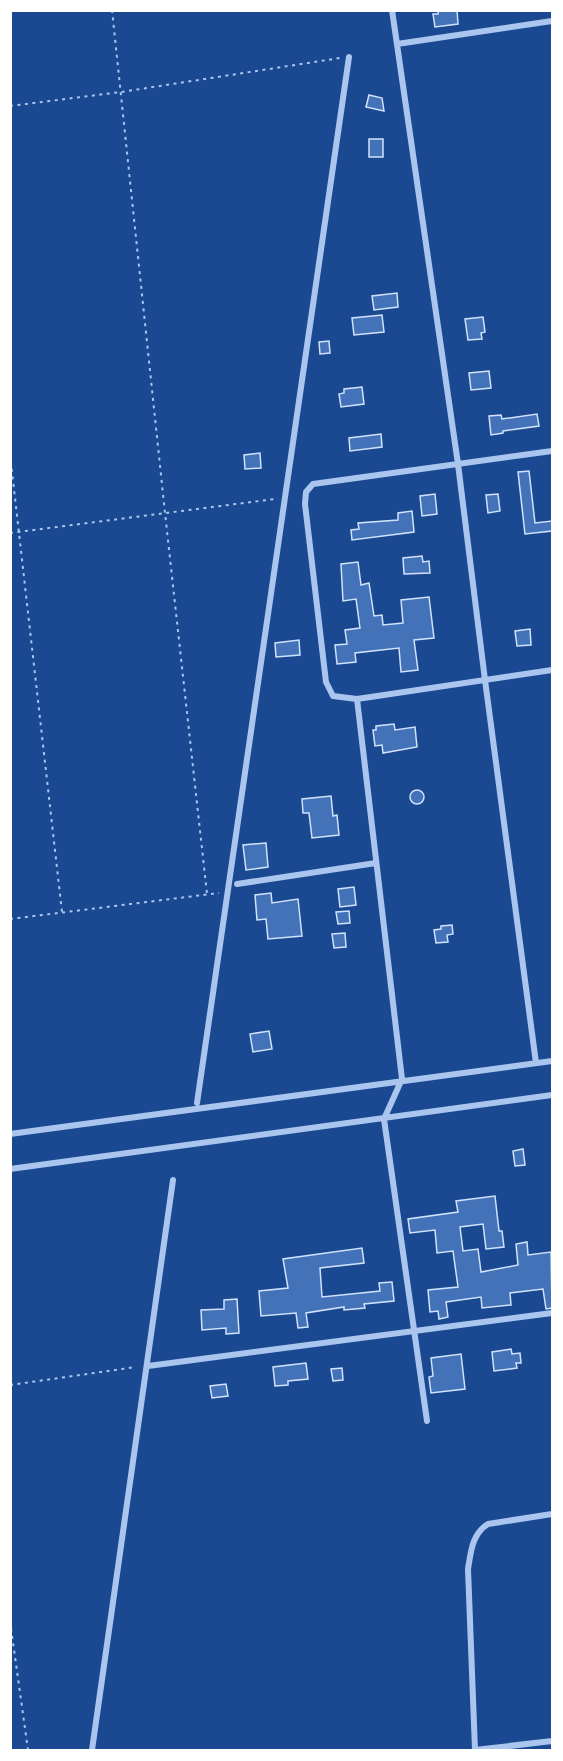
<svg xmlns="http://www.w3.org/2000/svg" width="563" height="1761" viewBox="0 0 563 1761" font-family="'Alegreya Sans',sans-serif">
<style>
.building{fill:#4372b9;stroke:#d1e2fb;stroke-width:1.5}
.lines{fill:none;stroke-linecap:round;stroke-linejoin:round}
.path{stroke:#aac6ef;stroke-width:2;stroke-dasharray:3 4.5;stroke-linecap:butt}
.minor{stroke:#aac6ef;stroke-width:6}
</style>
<rect width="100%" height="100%" fill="#1a4992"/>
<path class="building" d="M438,10H457L458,24L435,27L433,14H438Z
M369,95L382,98L384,111L366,107Z
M369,139H383V157H369Z
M397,293L398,307L374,310L372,296Z
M382,315L384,332L354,335L352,318Z
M483,317L485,332L481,333L482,339L468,340L465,319Z
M329,341L330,353L320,354L319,342Z
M489,371L491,388L471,390L469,373Z
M362,387L364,404L341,407L339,394L344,393V389Z
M537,414L539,426L503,431V433L491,435L489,416L501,415L502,419Z
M381,434L382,447L350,451L349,438Z
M260,453L261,468L245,469L244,455Z
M529,471L535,523L552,521V531L525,534L518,472Z
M435,494L437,514L422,516L420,496Z
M498,494L500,511L488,513L486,495Z
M412,511L414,532L352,540L351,530L359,529L358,523L398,520V513Z
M422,556L423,562L429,561L430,573L404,574L403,558Z
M358,562L361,585L369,583L374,616L382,615L383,625L403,623L401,600L429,597L434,638L414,640L418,670L401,672L399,648L355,653L356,662L337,664L335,645L347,644L345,630L360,628L356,599L343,601L341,564Z
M530,629L531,645L517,646L515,631Z
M299,640L300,655L276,657L275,643Z
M394,724L395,730L415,727L417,747L383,753L382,745L375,746L373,730H376V726Z
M410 797a7 7 0 1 1 14 0a7 7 0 1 1-14 0Z
M331,796L333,816L337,815L339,835L312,838L309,813H303L302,799Z
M266,843L268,867L246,870L243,845Z
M354,887L356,905L340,907L338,889Z
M271,893L272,903L298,899L302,936L268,939L266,919L257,920L255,895Z
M349,911L350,923L338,924L336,912Z
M452,925L453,934L447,935L448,942L436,943L434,930L441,929V926Z
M345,933L346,947L334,948L332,934Z
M269,1031L272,1049L253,1052L250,1034Z
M523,1149L525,1165L515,1166L513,1151Z
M495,1196L499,1231H502L504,1247L486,1249L483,1224L460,1227L463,1251L478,1249L481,1272L518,1265L516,1244L527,1242L528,1255L551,1252L552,1308L546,1309L543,1289L510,1293L511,1305L482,1308L481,1297L446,1302L448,1317L439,1319L438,1311L430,1312L428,1290L458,1287L453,1251L437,1253L435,1230L410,1233L408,1219L458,1212L456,1201Z
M362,1248L364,1263L320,1268L322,1297L380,1291L379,1283L392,1282L394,1301L364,1304L365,1308L344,1310V1307L306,1313L308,1327L298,1328L296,1313L261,1316L259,1291L288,1288L283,1259Z
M237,1299L239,1333L226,1334V1328L202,1330L201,1310L224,1309V1300Z
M511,1349L512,1354L520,1353L521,1363H516L517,1368L494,1371L492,1352Z
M461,1354L465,1389L431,1393L429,1377L433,1376L431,1358Z
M306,1363L308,1379L288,1381V1385L275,1386L273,1367Z
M342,1368L343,1380L333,1381L331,1369Z
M226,1384L228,1396L212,1398L210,1386Z"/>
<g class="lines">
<path class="path" d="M112,10L165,513L207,894
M10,106L121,92L340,58
M10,454L62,912
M10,533L275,499
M10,919L219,893
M10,1385L136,1367
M10,1621L28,1750"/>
<path class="minor" d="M392,10L458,464L485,680L536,1063
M397,44L552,21
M552,451L313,484L306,492L305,504L326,682L333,696L357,699L552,670
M357,699L402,1079L384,1119L427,1421
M237,884L376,863
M197,1103L349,57
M10,1134L552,1061
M10,1169L552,1095
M148,1366L552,1313
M92,1750L173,1180
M475,1750L468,1569C471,1551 472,1534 488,1524L552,1514
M475,1750L552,1741"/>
</g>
<rect width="563" height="1761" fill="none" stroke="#ffffff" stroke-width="24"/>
</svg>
